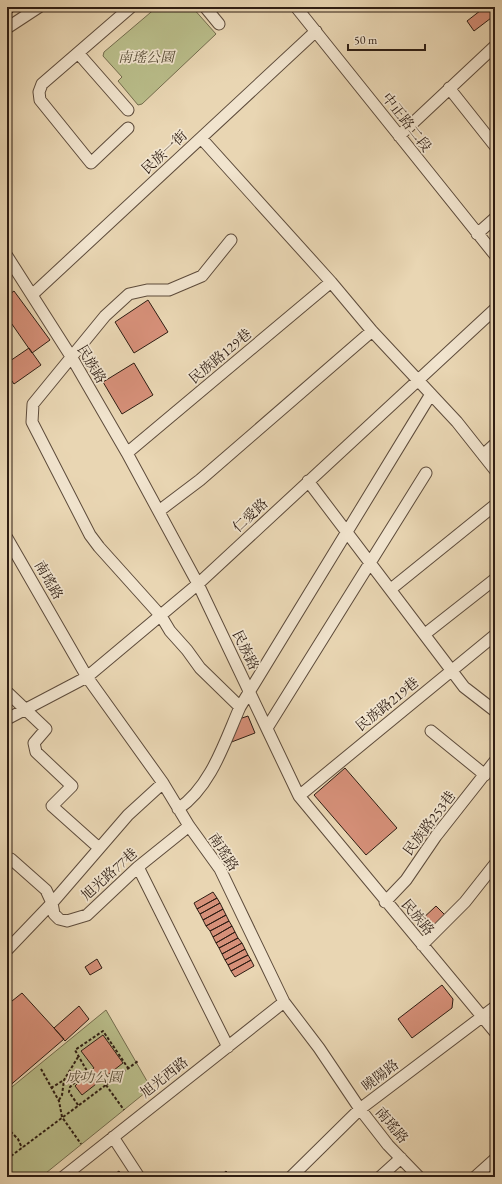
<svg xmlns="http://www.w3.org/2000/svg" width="502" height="1184" viewBox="0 0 502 1184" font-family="'EB Garamond','Noto Serif TC',serif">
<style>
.green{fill:#b9bd8a;stroke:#746d4e}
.building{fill:#d69079;stroke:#2e1d13}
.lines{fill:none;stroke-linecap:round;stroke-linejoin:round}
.minor-casing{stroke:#5d4b3b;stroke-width:13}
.path{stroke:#2e1d13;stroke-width:2;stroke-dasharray:3 2;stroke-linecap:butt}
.minor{stroke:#f1e4ce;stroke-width:11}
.labels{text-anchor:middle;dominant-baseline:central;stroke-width:3.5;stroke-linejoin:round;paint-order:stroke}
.park-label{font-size:14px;font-style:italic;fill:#584d37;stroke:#f1e4ce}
.street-label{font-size:14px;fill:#2e1d13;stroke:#f1e4ce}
</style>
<rect width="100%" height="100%" fill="#e9d6b3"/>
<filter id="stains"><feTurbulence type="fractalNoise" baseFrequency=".005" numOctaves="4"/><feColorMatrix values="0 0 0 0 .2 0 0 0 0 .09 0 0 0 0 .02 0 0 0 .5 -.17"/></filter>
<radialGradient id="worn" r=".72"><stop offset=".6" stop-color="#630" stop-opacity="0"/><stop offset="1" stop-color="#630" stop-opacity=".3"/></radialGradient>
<path class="green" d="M157,7H192L216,34L142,104L138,105L118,81L122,77L103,56L104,52Z
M106,1010L151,1088L41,1177H7V1091Z"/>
<path class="building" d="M11,7H19L7,17V10Z
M485,7H495V15L474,31L467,21Z
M14,291L50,340L32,353L7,317V296Z
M148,300L168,332L134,353L115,322Z
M29,348L41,365L14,384L7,374V363Z
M134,363L153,395L122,414L103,382Z
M248,716L255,733L229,743L239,719Z
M345,768L397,828L366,855L314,795Z
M213,892L217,898L197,909L194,903Z
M217,898L220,903L200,914L197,909Z
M220,903L223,909L203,920L200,914Z
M436,906L448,918L436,929H428L420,921Z
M223,909L226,915L206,926L203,920Z
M226,915L229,921L210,931L206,926Z
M229,921L232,926L213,937L210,931Z
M232,926L235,932L216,943L213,937Z
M235,932L238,938L219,948L216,943Z
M238,938L242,943L222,954L219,948Z
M242,943L245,949L225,960L222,954Z
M245,949L248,955L228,965L225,960Z
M248,955L251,960L231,971L228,965Z
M97,959L102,968L90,975L85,967Z
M251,960L254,966L235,977L231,971Z
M442,985L453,999L452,1008L412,1038L398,1019Z
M22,993L64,1039L7,1088V1005Z
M79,1006L89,1019L65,1041L54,1028Z
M103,1035L123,1063L82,1095L75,1086L79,1082L78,1080L94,1068L81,1051Z
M119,1171L123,1177H110Z
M226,1171L232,1177H219Z"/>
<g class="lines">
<g class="minor-casing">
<path id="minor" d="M205,7L219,24
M296,7L495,255
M7,28L39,7
M78,53L128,110
M449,88L495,146
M128,128L91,163L40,100L39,92L42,84L131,7
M399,136L495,46
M201,138L331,282L372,331L457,422L495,470
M477,234L495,218
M231,240L202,276L169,290H147L129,294L105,316L33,404L32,422L90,535L99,547L161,616L170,631L187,650L200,668L240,707
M7,256L72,358L127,453L198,584L299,796L495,1032
M33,294L316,31
M127,453L331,282
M483,455L495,444
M308,481L464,687L495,711
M159,511L200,480L372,331
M7,538L87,677L163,783L189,826L220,869L284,1002L319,1048L360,1109L388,1145L419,1177
M391,589L495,505
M425,634L495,579
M7,692L46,729L34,743L36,752L72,786L52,806L99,848
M7,719L87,677L198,584L495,309
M267,728L426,473
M431,731L485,775
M299,796L495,635
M178,809C211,787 225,741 240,707L431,394
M11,859L46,890L52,903L54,914L59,919L67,921L87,915L138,867L189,826
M138,867L228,1047
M385,902L406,880L436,836L495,761
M422,945L465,902L495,864
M7,950L52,903L128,815L163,783
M113,1137L139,1177
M63,1177L284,1002
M291,1177L360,1109L495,1007
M380,1177L401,1158
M475,1177L495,1159"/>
</g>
<path class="path" d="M41,1069L59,1101L62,1117L81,1144
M106,1085L124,1110
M51,1088L64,1080
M59,1100L62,1095L64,1080L78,1057
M78,1105L69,1092L70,1087L87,1071L75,1050L103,1031L128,1068
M7,1128L18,1139L22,1148
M7,1159L138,1061"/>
<use href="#minor" class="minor"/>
</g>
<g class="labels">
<g class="park-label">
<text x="146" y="57">南瑤公園</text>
<text x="94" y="1077">成功公園</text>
</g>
<g class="street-label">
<text transform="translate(407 122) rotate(52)">中正路二段</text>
<text transform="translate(164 152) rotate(-43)">民族一街</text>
<text transform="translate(220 356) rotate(-40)">民族路129巷</text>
<text transform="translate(92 364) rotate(59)">民族路</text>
<text transform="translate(250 515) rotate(-43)">仁愛路</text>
<text transform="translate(49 580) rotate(60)">南瑤路</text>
<text transform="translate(246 650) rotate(64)">民族路</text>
<text transform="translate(387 704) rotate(-39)">民族路219巷</text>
<text transform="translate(429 823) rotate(-53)">民族路253巷</text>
<text transform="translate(224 852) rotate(57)">南瑤路</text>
<text transform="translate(109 874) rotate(-42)">旭光路77巷</text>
<text transform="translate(418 917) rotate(50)">民族路</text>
<text transform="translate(380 1075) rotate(-37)">曉陽路</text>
<text transform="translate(164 1077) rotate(-38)">旭光西路</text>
<text transform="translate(392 1125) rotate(50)">南瑤路</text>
</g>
</g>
<rect width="502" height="1184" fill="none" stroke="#e9d6b3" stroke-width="24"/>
<rect x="8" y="8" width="486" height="1168" fill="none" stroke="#2e1d13" stroke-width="2"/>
<rect x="12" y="12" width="478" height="1160" fill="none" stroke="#2e1d13"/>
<path d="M348 44v6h77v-6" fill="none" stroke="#2e1d13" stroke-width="2"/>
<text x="354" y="44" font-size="12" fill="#2e1d13" stroke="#f1e4ce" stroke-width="3" paint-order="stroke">50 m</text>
<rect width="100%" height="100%" filter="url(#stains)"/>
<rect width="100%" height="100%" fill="url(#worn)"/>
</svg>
